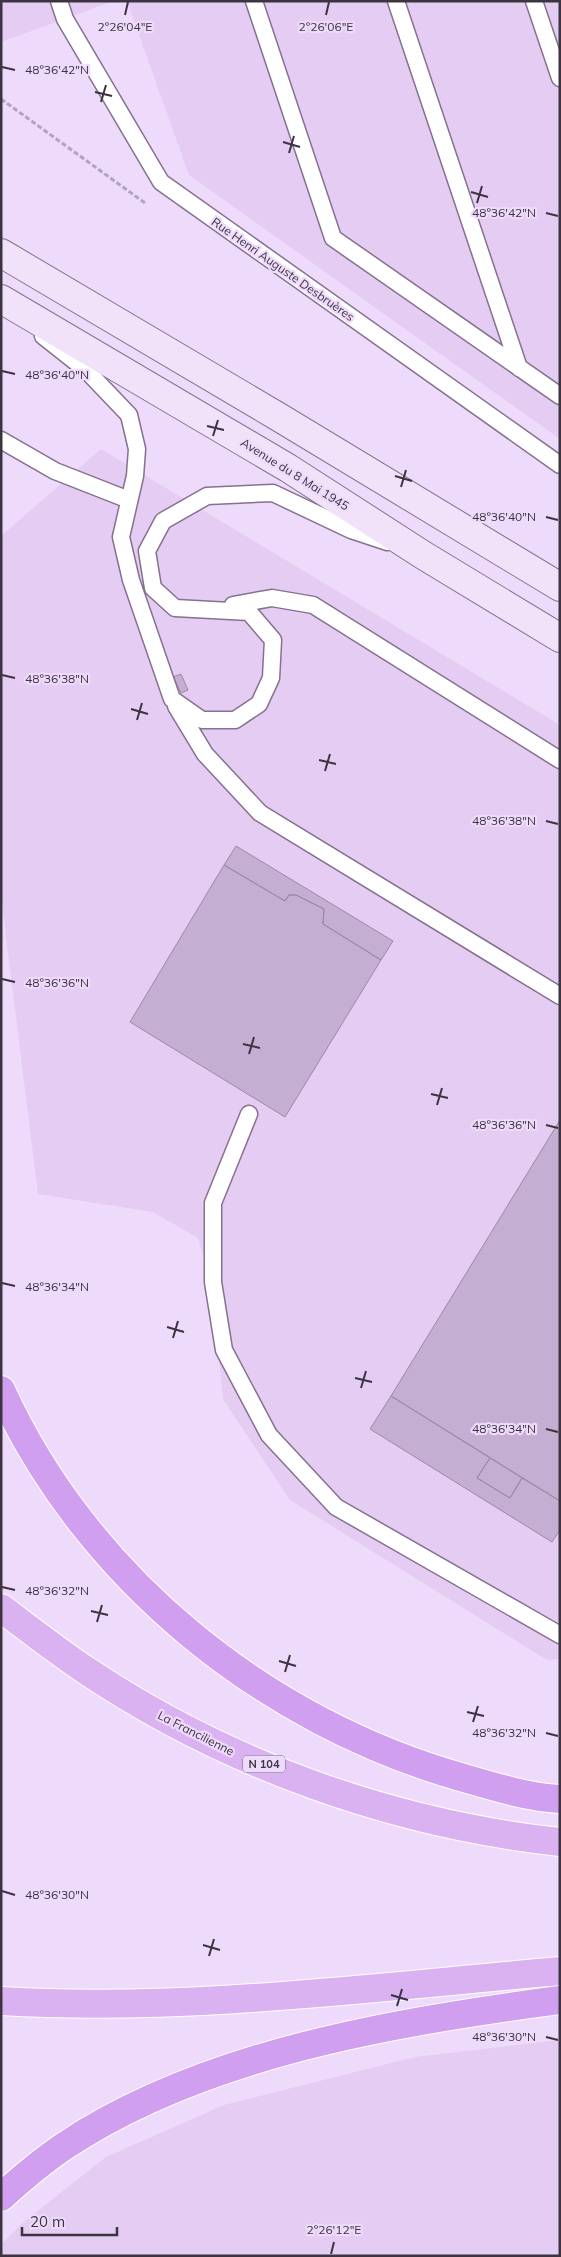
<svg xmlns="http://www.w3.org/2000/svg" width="561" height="2257" viewBox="0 0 561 2257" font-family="Mulish,sans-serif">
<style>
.built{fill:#e4ccf3}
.building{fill:#c4aed2;stroke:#9b89a7}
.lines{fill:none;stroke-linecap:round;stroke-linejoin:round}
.service-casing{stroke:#84728f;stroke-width:19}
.secondary-casing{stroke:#84728f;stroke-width:30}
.trunk-casing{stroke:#fff;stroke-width:30}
.motorway-casing{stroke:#fff;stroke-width:30}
.path{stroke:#b3a3be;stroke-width:3;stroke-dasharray:5 2.5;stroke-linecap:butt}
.service{stroke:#fff;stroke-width:16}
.secondary{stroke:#f1e2fa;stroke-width:28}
.trunk{stroke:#dab2f2;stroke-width:28}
.motorway{stroke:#d19fef;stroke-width:28}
.ticks{fill:none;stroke:#3c3441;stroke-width:2}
.labels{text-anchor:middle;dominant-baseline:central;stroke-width:4.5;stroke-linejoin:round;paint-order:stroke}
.shield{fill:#eedafb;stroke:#716679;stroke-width:1}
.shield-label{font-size:11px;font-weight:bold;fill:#3c3441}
.street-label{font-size:12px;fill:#3c3441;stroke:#eedafb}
.ticks-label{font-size:12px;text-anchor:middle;fill:#3c3441;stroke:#eedafb;stroke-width:4.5;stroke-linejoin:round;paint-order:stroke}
</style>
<rect width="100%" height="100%" fill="#eedafb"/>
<path class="built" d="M1,1H114L1,42Z
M127,1H560V439L189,175Z
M101,449L560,725V1659L547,1660L290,1500L223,1399L212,1286L198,1238L153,1212L38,1194L1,895V536Z
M560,2040V2256H1V2245L20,2225L106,2157L224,2105L415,2057Z"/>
<path class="building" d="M181,674L188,690L181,693L173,677Z
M236,846L393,941L381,960L323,924L324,909L296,895H289L285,901L224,865Z
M224,865L285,901L289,895H296L324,909L323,924L381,960L285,1117L130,1022Z
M560,1120V1501L391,1396Z
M391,1396L490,1458L477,1478L510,1498L522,1478L560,1501V1530L552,1542L370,1429Z
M490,1458L522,1478L510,1498L477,1478Z"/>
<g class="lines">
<g class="service-casing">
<path id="service" d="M59,1L65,19L161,182L560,465
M254,1L333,238L560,396
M396,1L519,368
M534,1L560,78
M43,336L86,370L129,415L137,449L135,476L121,537L131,580L172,699L202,720H235L259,704L271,678L273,640L249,612L175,608L153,588L147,551L163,521L207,496L273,493L351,530L387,542
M1,440L55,471L129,500
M233,605L272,598L313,605L560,760
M176,706L205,754L260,813L560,996
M249,1114L213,1203V1282L224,1350L269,1435L336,1507L560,1635"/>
</g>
<g class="secondary-casing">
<path id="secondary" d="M1,253L277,416L560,587
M1,299L288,468L423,555L560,638"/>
</g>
<g class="trunk-casing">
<path id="trunk" d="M1,1608C29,1629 57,1651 87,1671C226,1764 393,1824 560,1842
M1,2001C187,2012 375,1987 560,1971"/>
</g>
<g class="motorway-casing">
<path id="motorway" d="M1,1390C87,1579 265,1722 464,1778C495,1787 527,1797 560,1799
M1,2197C21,2179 41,2162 63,2147C201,2054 397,2021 560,2000"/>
</g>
<path class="path" d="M1,99L145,203"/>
<use href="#service" class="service"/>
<use href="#secondary" class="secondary"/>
<use href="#trunk" class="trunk"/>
<use href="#motorway" class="motorway"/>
</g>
<path class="ticks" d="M125,15L128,2M326,15L329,2M2,67L15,70M95,92L112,96M101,102L106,85M283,142L300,147M289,153L294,136M471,192L488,197M477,203L482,186M546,213L558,216M2,371L15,374M207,426L224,430M213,436L218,420M395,476L412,481M401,487L406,470M546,517L558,520M2,675L15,678M131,709L148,714M137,720L142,703M319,760L336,764M325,771L330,754M546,821L558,824M2,979L15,982M243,1044L260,1048M249,1054L254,1037M431,1094L448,1098M437,1105L442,1088M546,1125L558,1128M2,1283L15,1286M167,1327L184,1332M173,1338L178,1321M355,1378L372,1382M361,1388L366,1371M546,1429L558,1432M2,1587L15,1590M91,1611L108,1615M97,1622L102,1605M279,1661L296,1666M285,1672L290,1655M467,1712L484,1716M473,1722L478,1706M546,1733L558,1736M2,1891L15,1895M203,1945L220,1950M209,1956L214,1939M391,1995L408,2000M397,2006L402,1989M546,2037L558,2040M331,2254L334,2242"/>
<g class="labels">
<rect class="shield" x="243" y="1755.5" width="42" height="17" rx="4"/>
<g class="shield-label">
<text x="264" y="1764">N 104</text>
</g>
<g class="street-label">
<text transform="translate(283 269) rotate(35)">Rue Henri Auguste Desbruères</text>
<text transform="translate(295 474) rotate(32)">Avenue du 8 Mai 1945</text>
<text transform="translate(196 1733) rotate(27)">La Francilienne</text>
</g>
</g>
<g class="ticks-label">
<text x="125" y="31">2°26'04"E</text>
<text x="326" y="31">2°26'06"E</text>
<text x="57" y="74">48°36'42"N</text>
<text x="504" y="217">48°36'42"N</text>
<text x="57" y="379">48°36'40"N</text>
<text x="504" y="521">48°36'40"N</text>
<text x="57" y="683">48°36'38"N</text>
<text x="504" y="825">48°36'38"N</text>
<text x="57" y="987">48°36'36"N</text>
<text x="504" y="1129">48°36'36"N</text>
<text x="57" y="1291">48°36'34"N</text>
<text x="504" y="1433">48°36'34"N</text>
<text x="57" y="1595">48°36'32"N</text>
<text x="504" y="1737">48°36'32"N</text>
<text x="57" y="1899">48°36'30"N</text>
<text x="504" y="2041">48°36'30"N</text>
<text x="334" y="2234">2°26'12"E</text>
</g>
<rect width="561" height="2257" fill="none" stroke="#3c3441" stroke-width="5"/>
<path d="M22 2227v8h95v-8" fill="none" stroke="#3c3441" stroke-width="2.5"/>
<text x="30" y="2227" font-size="15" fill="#3c3441" stroke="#eedafb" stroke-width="4" paint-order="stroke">20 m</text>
</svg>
